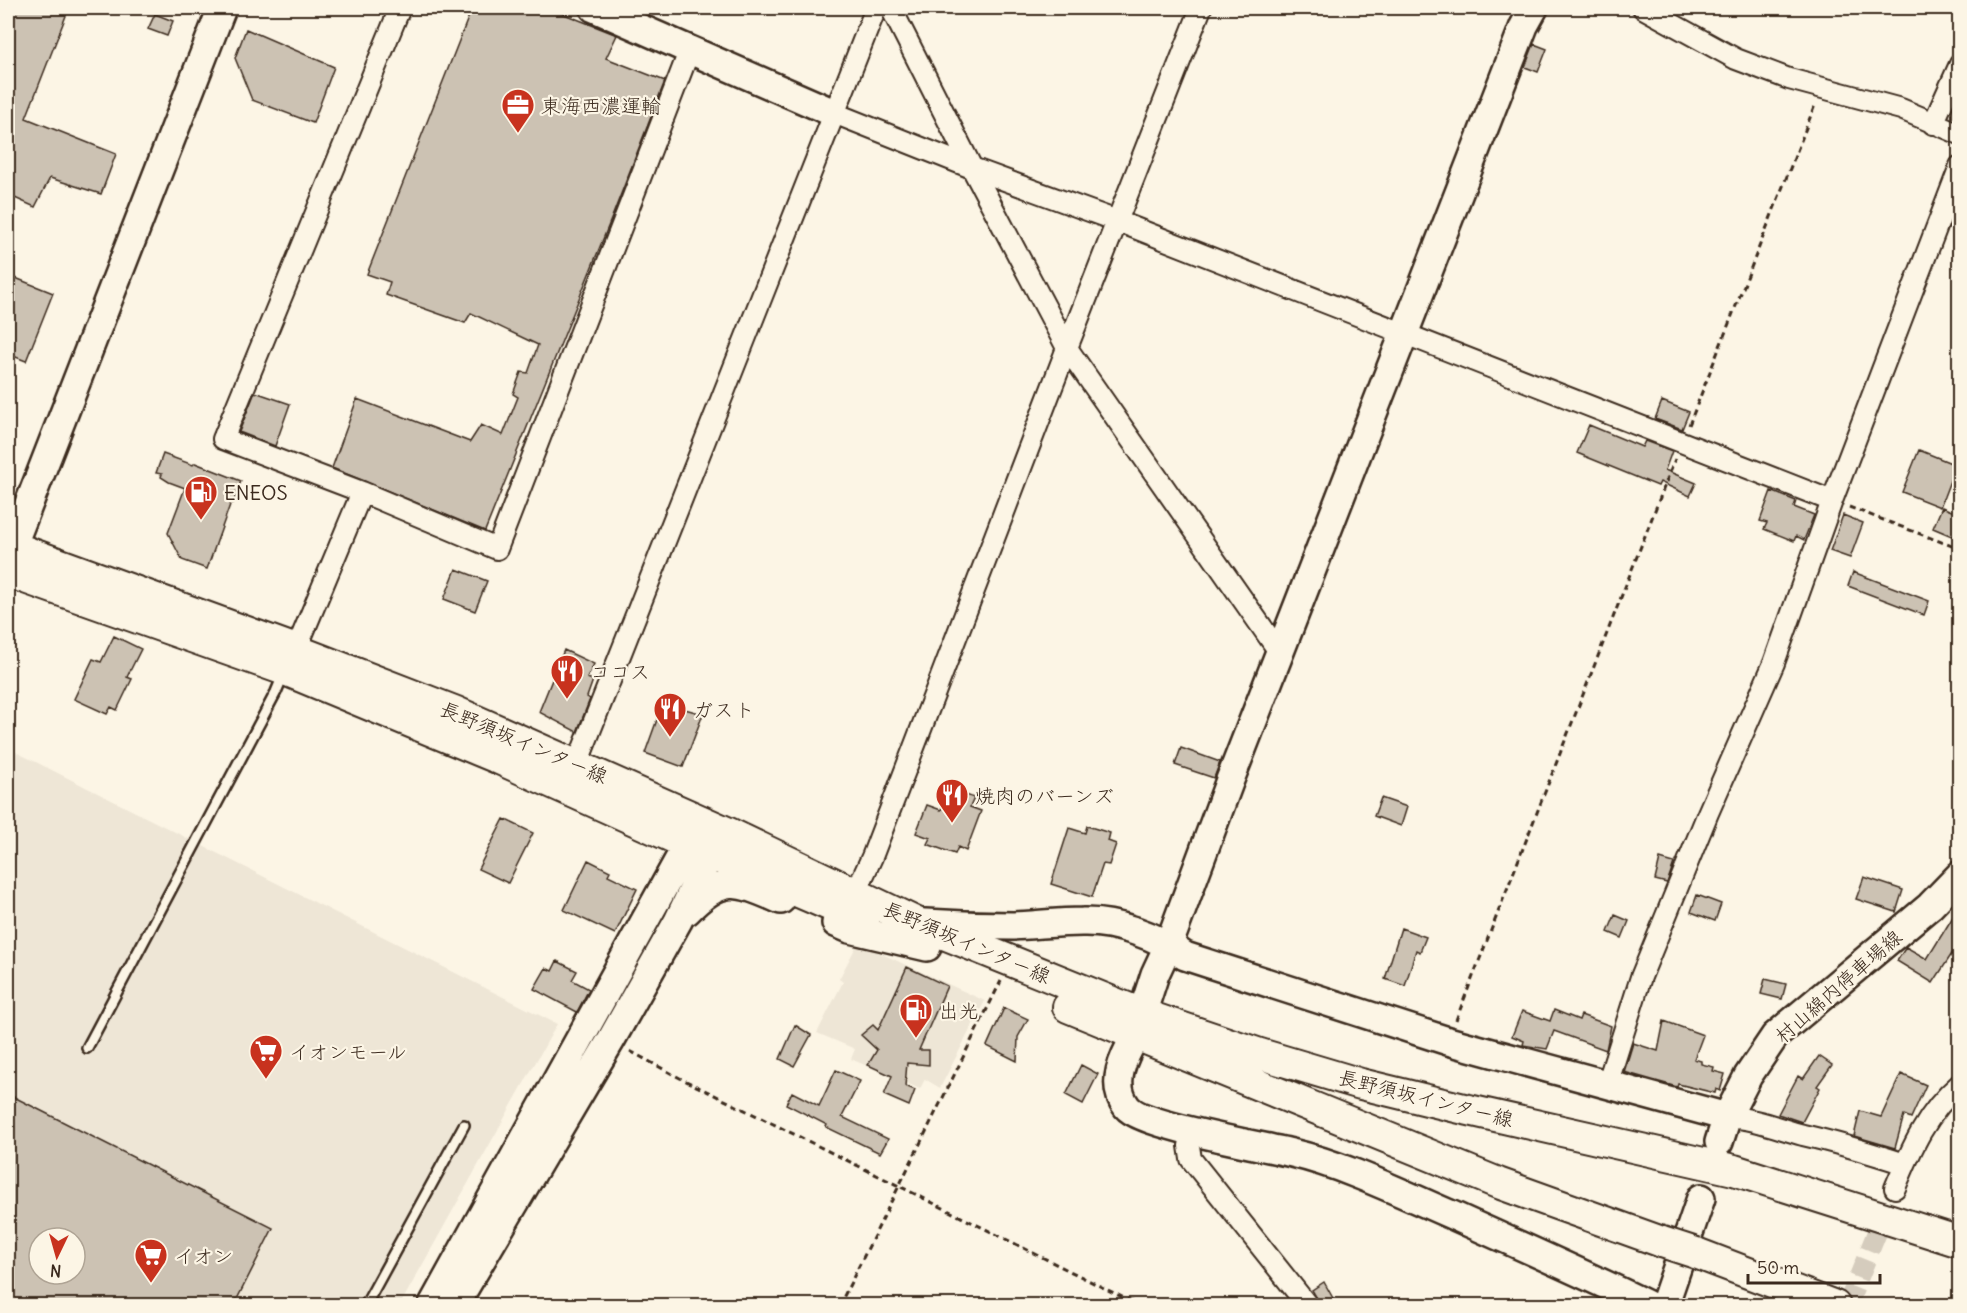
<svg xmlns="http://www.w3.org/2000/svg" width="1967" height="1313" viewBox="0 0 1967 1313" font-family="Delius,'Klee One',sans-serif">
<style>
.built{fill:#eee6d6;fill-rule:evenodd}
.building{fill:#ccc2b3;stroke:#3b2a1e;stroke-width:1.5;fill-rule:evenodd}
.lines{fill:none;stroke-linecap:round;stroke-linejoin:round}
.street-tunnel{stroke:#d5ccbd;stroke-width:20;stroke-dasharray:20 10;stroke-linecap:butt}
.lane-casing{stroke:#3b2a1e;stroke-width:14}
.street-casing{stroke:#3b2a1e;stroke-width:24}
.secondary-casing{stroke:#3b2a1e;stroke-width:32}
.primary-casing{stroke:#3b2a1e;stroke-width:34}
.path{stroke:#3b2a1e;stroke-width:3;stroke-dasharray:6 4.5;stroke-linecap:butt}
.lane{stroke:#fcf5e5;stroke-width:9}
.street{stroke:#fcf5e5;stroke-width:20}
.secondary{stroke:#fcf5e5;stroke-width:27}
.primary{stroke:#fcf5e5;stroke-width:30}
.primary-bridge-casing{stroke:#3b2a1e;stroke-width:34;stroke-linecap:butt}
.primary-bridge{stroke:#fcf5e5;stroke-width:30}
.labels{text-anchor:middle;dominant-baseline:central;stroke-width:4.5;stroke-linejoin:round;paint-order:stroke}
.poi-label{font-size:20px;fill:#3b2a1e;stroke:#fcf5e5;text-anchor:start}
.street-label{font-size:20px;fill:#3b2a1e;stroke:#fcf5e5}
</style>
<rect width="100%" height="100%" fill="#fcf5e5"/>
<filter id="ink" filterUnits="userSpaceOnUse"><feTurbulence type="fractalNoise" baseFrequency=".0167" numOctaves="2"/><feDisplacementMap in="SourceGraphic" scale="12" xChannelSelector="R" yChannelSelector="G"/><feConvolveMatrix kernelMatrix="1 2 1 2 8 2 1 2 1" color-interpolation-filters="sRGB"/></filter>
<g filter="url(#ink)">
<path class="built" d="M8,748L557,1024L400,1305H8ZM39,1238H75V1274H39Z
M858,943L985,1001L940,1088L925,1079L920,1089L851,1059L855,1049L817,1033L843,982L839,979Z"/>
<path class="building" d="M8,8H69L26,118L116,154L101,194L50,178L35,207L8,195Z
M472,8H549L617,35L606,58L665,81L612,217L485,531L332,468L357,399L470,442L481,425L503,435L518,397L513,394L521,372L528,373L538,345L471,313L465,323L386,295L390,282L367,274Z
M155,14L173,21L167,36L148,29Z
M246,29L334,67L313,123L252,100L235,58Z
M1534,44L1547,49L1538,72L1525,67Z
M8,275L53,293L26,361L8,354Z
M255,392L290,404L275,446L239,432Z
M1662,401L1689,412L1682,429L1655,419Z
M1589,425L1642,447L1645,441L1672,451L1665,470L1696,483L1690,496L1660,482L1658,486L1577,453Z
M1919,450L1956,465L1940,507L1902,492Z
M163,454L193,465L195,463L241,481L233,503L231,502L207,569L182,560L168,533L185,488L169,482L161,477L162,474L156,473Z
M1771,491L1796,501L1794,507L1814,515L1804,540L1796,536L1794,541L1764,529L1767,523L1760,521Z
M1942,507L1959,514V539L1933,528Z
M1843,515L1863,523L1850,558L1830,551Z
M456,569L487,581L475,611L444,599Z
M1853,572L1929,601L1924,615L1848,586Z
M114,636L141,649L127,677L132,679L117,710L111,707L107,714L74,699L93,659L101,662Z
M564,650L594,664L587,678L593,680L587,697L590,699L577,732L539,712Z
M663,703L703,714L683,767L645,753Z
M1181,748L1220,762L1214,778L1175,765Z
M949,789L974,798L970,807L981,811L966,851L958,847L955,854L927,844L930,838L916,833L927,805L941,810Z
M1381,798L1407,807L1401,826L1374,816Z
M504,819L533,833L508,883L478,869Z
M1087,826L1110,833L1108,841L1116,844L1109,865L1103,864L1092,897L1051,884L1069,828L1085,833Z
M1660,859L1674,863L1667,883L1655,880Z
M588,860L610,871L608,875L637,889L615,934L564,910Z
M1864,877L1903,890L1896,912L1856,899Z
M1697,895L1721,904L1715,921L1691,912Z
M1959,907V943L1933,983L1897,961L1906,947L1927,959Z
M1615,915L1629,921L1622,938L1608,932Z
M1401,928L1426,937L1420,952L1416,950L1405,986L1385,979Z
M557,961L577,971L572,980L589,989L577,1012L534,989L546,968L552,971Z
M907,967L947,986L919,1050H929V1065L907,1063L905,1086L915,1090L909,1106L884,1095L892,1076L868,1065L877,1050L861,1035L873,1025L878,1030Z
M1765,979L1786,984L1782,999L1761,994Z
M1004,1008L1028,1019L1018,1037L1017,1061L987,1046Z
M1554,1010L1579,1020L1581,1015L1611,1026L1606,1050L1554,1031L1547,1049L1523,1045L1524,1041L1512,1036L1522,1011L1550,1021Z
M1664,1021L1703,1035L1694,1059L1701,1061V1064L1714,1067L1713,1071L1725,1074L1720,1091L1716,1089L1715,1093L1678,1084L1677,1087L1624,1072L1633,1043L1658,1051Z
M795,1025L811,1035L794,1066L780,1059Z
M1819,1056L1832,1065L1817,1086L1820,1088L1802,1122L1778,1114L1798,1076L1803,1079Z
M1081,1065L1098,1074L1083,1104L1066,1095Z
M836,1070L860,1081L842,1117L888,1139L880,1153L826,1127L827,1125L786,1104L792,1092L819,1106Z
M1901,1074L1926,1085L1911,1118L1904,1115L1895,1148L1854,1136L1860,1111L1881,1117Z
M8,1094L273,1228L234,1305H8ZM39,1238H75V1274H39Z
M1324,1282L1334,1300L1321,1305L1312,1290Z"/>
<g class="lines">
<path class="street-tunnel" d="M1847,1306L1895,1188"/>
<g class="lane-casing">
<path id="lane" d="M87,1048L276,692L284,673
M365,1306L464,1125"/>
</g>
<g class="street-casing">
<path id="street" d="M891,8L972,168L1067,348L1280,653
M1643,8L1736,59L1789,79L1901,109L1960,134
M834,113L972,168L1117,221L1832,501
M1933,124L1960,64
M362,492L497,549L690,49
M296,650L362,492L223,439L400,8
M577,764L876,8
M855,894L872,857L1067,348L1201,8
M1607,1085L1641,977L1708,813L1774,663L1832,501L1960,166
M1727,1117C1754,1118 1777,1128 1803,1135C1838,1143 1871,1153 1905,1164
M1192,1131L1189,1146L1191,1159L1308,1306
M1895,1188C1911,1149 1927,1112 1960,1084"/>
</g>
<g class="secondary-casing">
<path id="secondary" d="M594,8L834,113
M12,547L222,8
M687,911C723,874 737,881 781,900
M836,923L850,929L927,947
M925,923C954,925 983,926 1013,926C1036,925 1059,922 1082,922C1116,921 1157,936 1185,956L1448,1041L1727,1117
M1142,1014L1155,974L1169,944L1230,780L1524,26L1534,8
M1136,1035C1124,1056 1109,1084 1127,1107C1141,1125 1263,1146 1292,1153C1344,1165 1403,1194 1452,1215C1518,1245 1585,1274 1650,1306
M1719,1142L1727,1117L1748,1076L1775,1036L1930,906L1960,875
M432,1306L688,843L705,832
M454,1306L611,1040L678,921L710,854L713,834
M1664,1306L1701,1198"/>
</g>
<g class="primary-casing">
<path id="primary" d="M8,545L296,650L454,711L731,834L917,923L1142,1014L1260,1054L1361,1084L1460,1108L1734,1170L1960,1242
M8,572L285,670L495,757L710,854L864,920
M1068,1007L1498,1183L1662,1242
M1696,1253L1835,1306"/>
</g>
<path class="path" d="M1689,425L1815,105
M1849,507L1960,549
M1456,1020L1675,459
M630,1051L680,1078L899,1186L1001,981
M839,1306L899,1186L1140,1306
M1275,1306L1282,1300"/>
<use href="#lane" class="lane"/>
<use href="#street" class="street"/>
<use href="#secondary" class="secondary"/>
<use href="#primary" class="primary"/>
<g class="primary-bridge-casing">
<path id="primary-bridge" d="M1662,1242L1696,1253"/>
</g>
<use href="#primary-bridge" class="primary-bridge"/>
</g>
</g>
<defs>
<g id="office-pin" transform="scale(1.725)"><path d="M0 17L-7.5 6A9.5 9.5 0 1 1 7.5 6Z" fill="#c8321e" stroke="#fcf5e5"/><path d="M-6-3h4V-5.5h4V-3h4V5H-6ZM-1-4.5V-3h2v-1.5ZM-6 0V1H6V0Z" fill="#fff"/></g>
<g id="fuel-pin" transform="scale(1.725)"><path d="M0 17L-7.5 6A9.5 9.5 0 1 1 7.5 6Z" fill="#c8321e" stroke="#fcf5e5"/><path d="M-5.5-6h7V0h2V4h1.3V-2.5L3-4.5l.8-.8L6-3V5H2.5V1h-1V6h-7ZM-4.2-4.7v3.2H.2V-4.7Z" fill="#fff"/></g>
<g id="restaurant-pin" transform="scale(1.725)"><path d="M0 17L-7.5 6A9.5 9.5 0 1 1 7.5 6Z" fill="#c8321e" stroke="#fcf5e5"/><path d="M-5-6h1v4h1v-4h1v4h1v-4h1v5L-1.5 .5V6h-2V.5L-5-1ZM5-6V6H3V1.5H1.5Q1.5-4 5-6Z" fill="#fff"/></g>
<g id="supermarket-pin" transform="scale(1.725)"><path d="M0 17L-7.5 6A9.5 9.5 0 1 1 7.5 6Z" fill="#c8321e" stroke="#fcf5e5"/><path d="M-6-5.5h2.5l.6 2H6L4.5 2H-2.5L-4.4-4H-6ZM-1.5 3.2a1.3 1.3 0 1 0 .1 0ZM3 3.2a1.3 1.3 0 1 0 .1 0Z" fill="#fff"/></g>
</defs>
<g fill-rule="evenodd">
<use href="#office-pin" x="518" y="105"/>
<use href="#fuel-pin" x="201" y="492"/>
<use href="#restaurant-pin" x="567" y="671"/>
<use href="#restaurant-pin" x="670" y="709"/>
<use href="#restaurant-pin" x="952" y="795"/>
<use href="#fuel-pin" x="916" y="1010"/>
<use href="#supermarket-pin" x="266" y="1051"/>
<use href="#supermarket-pin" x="151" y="1255"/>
</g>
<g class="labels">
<g class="poi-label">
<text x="541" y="105">東海西濃運輸</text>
<text x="224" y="492">ENEOS</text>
<text x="590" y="671">ココス</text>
<text x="693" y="709">ガスト</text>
<text x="975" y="795">焼肉のバーンズ</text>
<text x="939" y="1010">出光</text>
<text x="289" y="1051">イオンモール</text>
<text x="174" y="1255">イオン</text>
</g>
<g class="street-label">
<text transform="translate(524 742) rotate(23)">長野須坂インター線</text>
<text transform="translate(967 942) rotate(23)">長野須坂インター線</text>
<text transform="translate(1838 986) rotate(-41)">村山綿内停車場線</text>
<text transform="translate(1426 1098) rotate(14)">長野須坂インター線</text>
</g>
</g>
<rect width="1967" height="1313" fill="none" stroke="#fcf5e5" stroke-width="30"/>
<rect x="15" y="15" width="1937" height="1283" fill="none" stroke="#3b2a1e" stroke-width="2" filter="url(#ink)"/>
<g transform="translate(57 1256) rotate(185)"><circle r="28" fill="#fcf5e5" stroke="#afa495" stroke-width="1.5"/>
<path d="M0-4.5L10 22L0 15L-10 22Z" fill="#c8321e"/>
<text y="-9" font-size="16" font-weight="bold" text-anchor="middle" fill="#3b2a1e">N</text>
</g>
<path d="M1748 1274v9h132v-9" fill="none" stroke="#3b2a1e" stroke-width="3"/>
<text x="1757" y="1274" font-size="18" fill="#3b2a1e" stroke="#fcf5e5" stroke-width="4.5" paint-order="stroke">50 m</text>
</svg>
